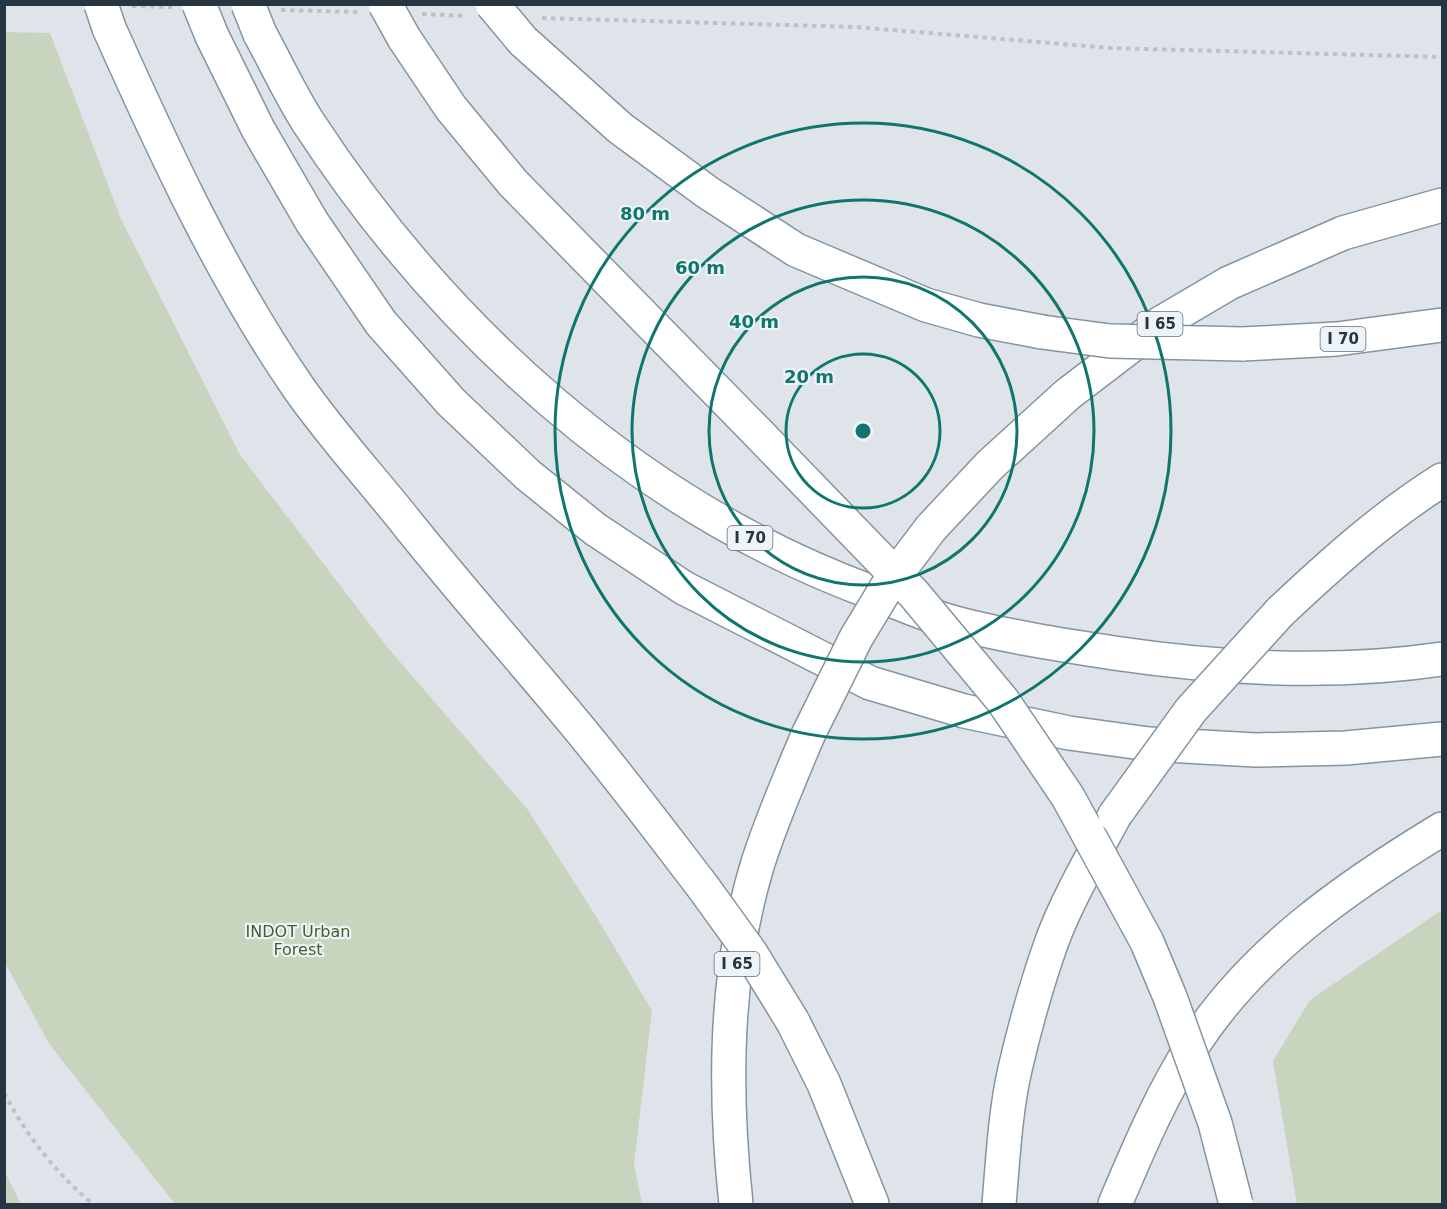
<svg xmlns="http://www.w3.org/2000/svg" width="1447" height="1209" viewBox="0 0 1447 1209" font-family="'DejaVu Sans',sans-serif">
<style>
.green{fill:#c8d4be}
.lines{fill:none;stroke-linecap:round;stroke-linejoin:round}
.highway-casing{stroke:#8495a1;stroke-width:36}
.path{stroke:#bcc2c8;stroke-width:4;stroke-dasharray:4.5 4.5;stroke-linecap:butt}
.highway{stroke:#fff;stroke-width:33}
.highway-bridge-casing{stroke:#8495a1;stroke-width:36;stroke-linecap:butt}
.highway-bridge{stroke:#fff;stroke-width:33}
.ring{fill:none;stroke:#0f766e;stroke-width:3}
.labels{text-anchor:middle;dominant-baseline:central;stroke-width:4.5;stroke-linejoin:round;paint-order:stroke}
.shield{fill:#eef3f7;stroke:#626e78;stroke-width:1.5}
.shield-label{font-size:15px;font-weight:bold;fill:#263542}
.park-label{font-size:16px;fill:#425f32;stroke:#eef3f7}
.centre{fill:#0f766e;stroke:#eef3f7;stroke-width:3}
.ring-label{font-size:18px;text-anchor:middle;font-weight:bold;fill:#0f766e;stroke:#eef3f7;stroke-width:4.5;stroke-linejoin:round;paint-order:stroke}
</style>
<rect width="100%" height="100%" fill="#dee4e9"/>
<path class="green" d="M4,32L50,33L121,219L240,455L388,648L528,810L599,921L652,1011L634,1164L642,1204H175L50,1045L5,963Z
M1442,910V1204H1297L1273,1061L1310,1000Z
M4,1172H5L21,1204H8L5,1201Z"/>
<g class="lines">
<g class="highway-casing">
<path id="highway" d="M109,28C164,151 221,275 298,387C332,436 373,480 410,527C463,593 519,656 573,721C618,775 660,831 703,887
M260,34C276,63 290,94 308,122C443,329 637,506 871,592C900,603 929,617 959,624C1010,637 1062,645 1114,653C1222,669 1334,675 1442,659
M212,36L258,129L312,222L381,323L451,402L528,475L595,529L684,588L870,683L964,711L1069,733L1149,744L1255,750L1346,748L1442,739
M404,38L451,108L513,183L758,433
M523,41L620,128L707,192L796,250L926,305L979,320L1042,332
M1242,344L1337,339L1442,325
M931,528L990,465L1068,394L1161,323L1229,283L1343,233L1442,205
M1280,612C1331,564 1383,517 1442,480
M793,1022L824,1084L872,1204
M736,1204C724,1092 724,976 757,866C771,821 790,778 808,735
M999,1204C1003,1159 1005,1113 1015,1069C1025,1026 1037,983 1052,941C1068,898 1093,856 1115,815
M1115,1204C1138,1150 1161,1095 1193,1045C1254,951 1348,886 1442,829"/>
</g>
<path class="path" d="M132,6L172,7
M281,10L358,12
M422,14L466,16
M542,18L856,27L1111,48L1442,57
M4,1093C27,1136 56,1174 93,1204"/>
<use href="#highway" class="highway"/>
<g class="highway-bridge-casing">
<path id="highway-bridge" d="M101,4L109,28
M199,4L212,36
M248,4L260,34
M385,4L404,38
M492,4L523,41
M1042,332L1110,341L1242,344
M758,433L914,594L1003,701L1068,797L1147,942L1170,997L1215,1123L1236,1204
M808,735L856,638L888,585L931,528
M1115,815L1191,710L1280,612
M703,887L750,952L793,1022"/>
</g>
<use href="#highway-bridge" class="highway-bridge"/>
</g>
<g class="ring">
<circle cx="863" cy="431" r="77"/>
<circle cx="863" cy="431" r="154"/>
<circle cx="863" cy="431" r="231"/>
<circle cx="863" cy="431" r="308"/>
</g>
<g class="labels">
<g class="shield">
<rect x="1137.5" y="312" width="45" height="24" rx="4.5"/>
<rect x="1320.5" y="327" width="45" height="24" rx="4.5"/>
<rect x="727.5" y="526" width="45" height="24" rx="4.5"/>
<rect x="714.5" y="952" width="45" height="24" rx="4.5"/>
</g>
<g class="shield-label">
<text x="1160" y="324">I 65</text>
<text x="1343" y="339">I 70</text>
<text x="750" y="538">I 70</text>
<text x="737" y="964">I 65</text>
</g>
<g class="park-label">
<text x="298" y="931">INDOT Urban<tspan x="298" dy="18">Forest</tspan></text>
</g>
</g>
<circle cx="863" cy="431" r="9" class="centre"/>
<g class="ring-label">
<text x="645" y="220">80 m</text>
<text x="700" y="274">60 m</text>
<text x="754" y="328">40 m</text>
<text x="809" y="383">20 m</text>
</g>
<rect width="1447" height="1209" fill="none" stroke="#263542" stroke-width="12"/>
</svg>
